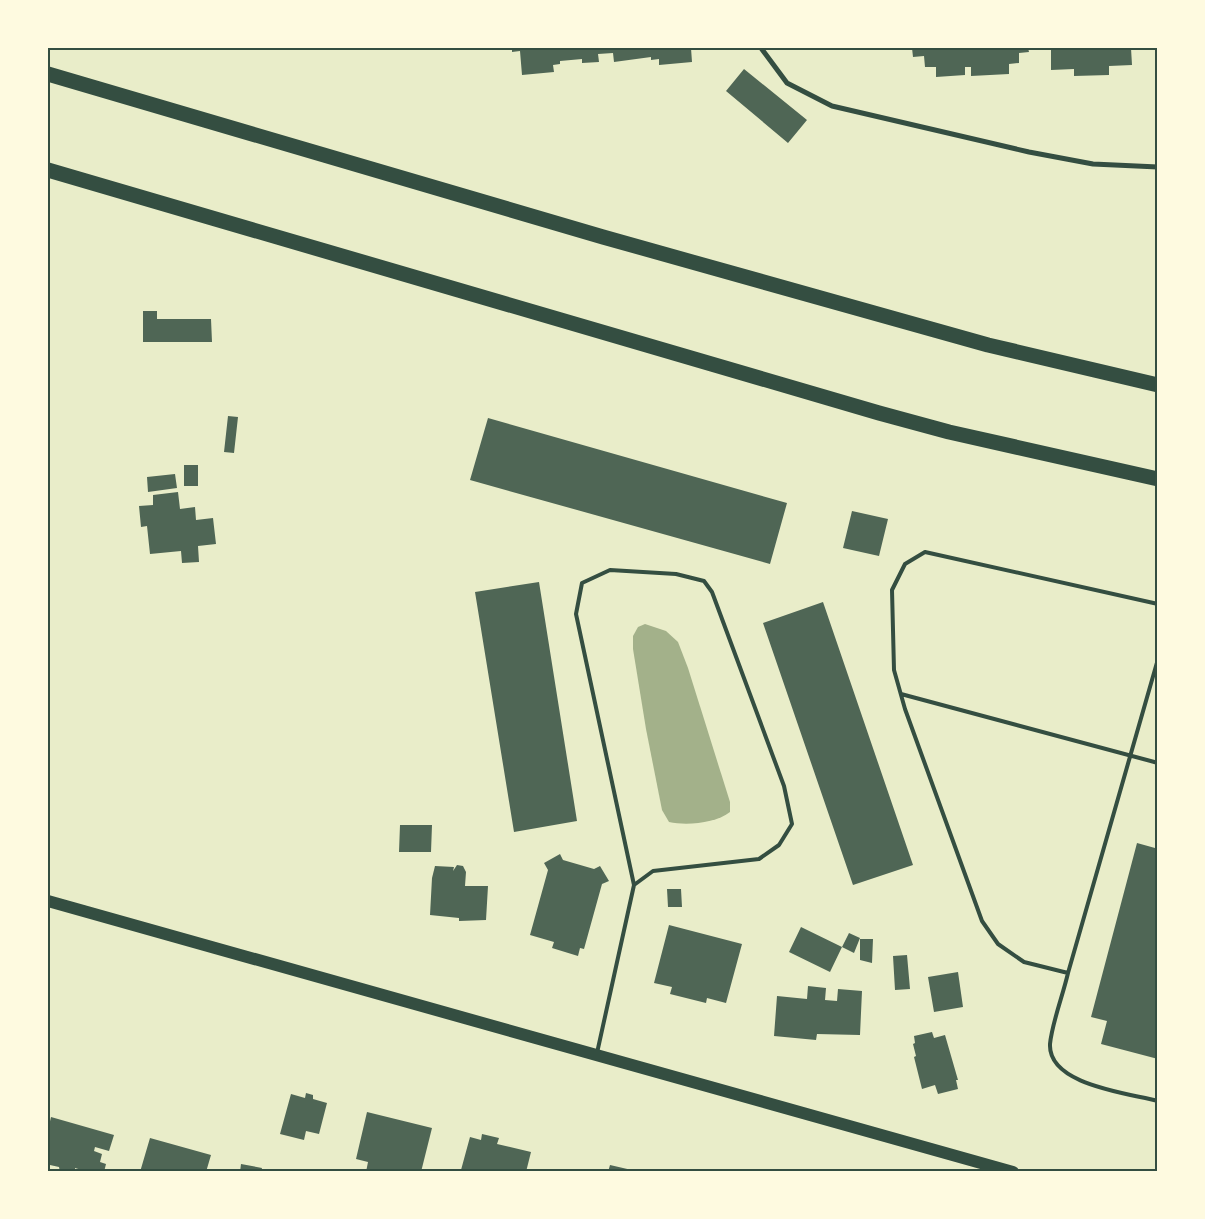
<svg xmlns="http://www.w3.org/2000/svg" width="1205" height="1219" viewBox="0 0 1205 1219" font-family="Lora,serif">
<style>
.water{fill:#a3b18a}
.building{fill:#4f6655}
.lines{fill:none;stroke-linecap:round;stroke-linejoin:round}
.service{stroke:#344e41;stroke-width:4}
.minor{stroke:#344e41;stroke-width:5}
.primary{stroke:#344e41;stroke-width:12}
.motorway{stroke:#344e41;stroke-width:15}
.neatline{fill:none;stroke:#344e41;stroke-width:2}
</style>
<rect width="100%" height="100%" fill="#e9edc9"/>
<path class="water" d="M645,624L666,631L678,642L688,668L730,802V812C716,823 687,826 669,822L662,810L646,729L633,649V636L638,627Z"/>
<path class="building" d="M512,48H691L692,62L659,65V59L651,60V57L614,62L613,53L598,54L599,62L582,63V59L560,61V64L553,65L554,72L522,75L520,51L512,52Z
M912,48H1028L1029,52L1019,53V63L1009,64V74L971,76V67H965V75L936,77V67H925L924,56L913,57Z
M1051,48H1131L1132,65L1109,66V75L1074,76V69L1051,70Z
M744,69L807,120L788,143L726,91Z
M143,311H157V319H211L212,342H143Z
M228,416L238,417L234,453L224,452Z
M488,418L787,503L770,564L470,480Z
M184,465H198V486H184Z
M175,474L177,488L148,492L147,477Z
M178,492L180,509L195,507L196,520L213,518L216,544L198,546L199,562L182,563L181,551L150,554L147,526L141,527L139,506L153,505V495Z
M852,511L888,519L879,556L843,548Z
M539,582L577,821L514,832L475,592Z
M823,602L913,865L853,885L763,623Z
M400,825H432L431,852H399Z
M1158,842V1059L1101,1044L1107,1021L1091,1017L1137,843L1155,848Z
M560,854L563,860L594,869L600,866L609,881L602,884L584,949L580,948L578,956L552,948L554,942L530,935L548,870L544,863Z
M457,865L463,866L466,872L465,886H488L486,920L459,921V918L430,915L432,878L435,866L454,867L453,871Z
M667,889H681L682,907H668Z
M669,925L742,944L726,1003L707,998L706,1003L670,994L672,987L654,983Z
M801,927L842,947L849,933L860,938L854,953L842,947L830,972L789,952Z
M860,939H873L872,963L860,960Z
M907,955L910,989L895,990L893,956Z
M958,972L963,1007L934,1012L928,977Z
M808,986L826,988L825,1000L837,1001L838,989L862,991L860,1035L817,1034L816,1040L774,1036L777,996L807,999Z
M932,1032L934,1038L945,1035L958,1080H956L958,1089L938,1094L935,1085L922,1089L914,1057L916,1056L913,1044L915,1043L914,1036Z
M306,1093L313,1095V1099L327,1103L319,1134L306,1131L304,1140L280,1134L291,1094L305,1098Z
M367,1112L432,1128L421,1172H366L368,1162L356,1159Z
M51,1117L114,1135L109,1151L95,1147L94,1151L102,1154L100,1162L106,1164L104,1172H88L75,1168V1172H60L59,1167L50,1165L48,1162V1130Z
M482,1134L499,1138L497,1144L531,1152L526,1172L461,1170L470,1137L481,1140Z
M150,1138L211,1155L206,1172L194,1170V1172H140Z
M241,1164L262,1168L261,1172H240Z
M610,1165L636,1171V1172H608Z"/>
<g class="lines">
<path class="service" d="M1158,604L925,552L905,564L892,590L894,670L905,709L982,921L998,944L1024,962L1068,973C1063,995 1052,1023 1050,1044C1048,1085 1128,1093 1158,1101
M901,694L1158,763
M1068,973L1158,659
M597,1053L634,885L653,871L759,859L779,845L792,824L784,786L712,592L704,581L676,574L610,570L582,583L576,614L634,885"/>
<path class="minor" d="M761,48L787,83L832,106L1029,152L1093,164L1158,167"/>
<path class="primary" d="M48,901L1013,1172"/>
<path class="motorway" d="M48,74L603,237L988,345L1158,385
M48,170L879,413L949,432L1158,479"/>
</g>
<rect width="1205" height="1219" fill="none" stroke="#fefae0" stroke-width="98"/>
<rect x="49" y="49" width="1107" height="1121" class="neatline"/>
</svg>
